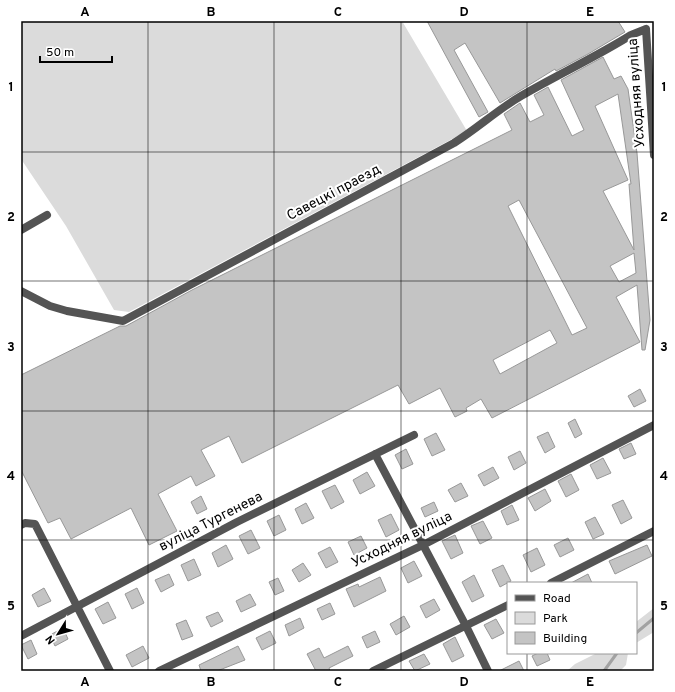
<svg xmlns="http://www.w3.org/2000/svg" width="675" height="692" viewBox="0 0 675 692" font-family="Overpass,sans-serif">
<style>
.green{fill:#dbdbdb}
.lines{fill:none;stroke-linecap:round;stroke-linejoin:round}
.stream{stroke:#a2a2a2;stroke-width:3}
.building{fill:#c4c4c4;stroke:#989898;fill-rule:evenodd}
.street{stroke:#545454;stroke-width:8}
.grid{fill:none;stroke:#000;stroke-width:1;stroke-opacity:0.55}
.labels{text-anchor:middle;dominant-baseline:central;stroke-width:4;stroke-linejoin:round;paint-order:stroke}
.street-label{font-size:14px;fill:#000;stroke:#fff}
.neatline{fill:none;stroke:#000;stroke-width:1.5}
.grid-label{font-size:13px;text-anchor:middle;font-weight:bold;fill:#000}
</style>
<rect width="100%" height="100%" fill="#fff"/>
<path class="green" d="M21,21H402L467,131L129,312L114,310L66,226L21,159Z
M654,608V632L636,643V622Z
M597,653H628L626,665L620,671H567L575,664Z"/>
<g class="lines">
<path class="stream" d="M636,633L654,618
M604,671L617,653"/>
</g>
<path class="building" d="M427,21H618L625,32L588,54L556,71L555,69L500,103L465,43L454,50L488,112L479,117Z
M603,57L614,79L621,76L628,89L637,153L650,320L645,350H642L637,285L616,297L640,342L492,418L481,399L466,408L467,411L455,417L440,388L409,404L398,385L242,463L229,436L201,450L215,476L196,486L191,476L158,494L177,531L149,545L131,508L71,539L60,518L48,523L21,470V375L120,326H126L192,290L512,130L504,114L520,103L530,122L544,115L534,95L548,87L572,136L584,130L561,80ZM618,94L631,184H629L634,250L603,191L628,180L595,106ZM519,200L587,328L572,335L508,206ZM634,253L636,273L619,282L610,266ZM550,330L557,343L500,374L493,360Z
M640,389L646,401L634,407L628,396Z
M575,419L582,434L575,438L568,423Z
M548,432L555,447L545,453L537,437Z
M436,433L445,450L432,456L424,439Z
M631,443L636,454L624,459L619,449Z
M406,449L413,464L402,469L395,455Z
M520,451L526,463L514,470L508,457Z
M603,458L611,473L597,479L590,465Z
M493,467L499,478L484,486L478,475Z
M367,472L375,486L360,494L353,480Z
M571,474L579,490L566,497L558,481Z
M461,483L468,496L455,502L448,490Z
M335,485L344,502L331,509L322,491Z
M545,489L551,501L535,511L528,498Z
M201,496L207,509L197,514L191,502Z
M623,500L632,518L621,524L612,505Z
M434,502L438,511L425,517L421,508Z
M306,503L314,518L302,524L295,509Z
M512,505L519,520L507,525L501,511Z
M391,514L399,530L386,537L378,520Z
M279,515L286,530L274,536L267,521Z
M595,517L604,534L593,539L585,522Z
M483,521L492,538L480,544L471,526Z
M251,530L260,548L248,554L239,536Z
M455,535L463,553L451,559L442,541Z
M361,536L367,548L354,555L348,542Z
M568,538L574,550L560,557L554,545Z
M226,545L233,559L218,567L212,553Z
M647,545L652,556L615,574L609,561Z
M330,547L338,562L326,568L318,553Z
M537,548L545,565L531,572L523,555Z
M194,559L201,575L188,581L181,565Z
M414,561L422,576L408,583L401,568Z
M303,563L311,575L299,582L292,570Z
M503,565L511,581L500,587L492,570Z
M169,574L174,585L161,592L155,580Z
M588,574L592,583H571Z
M474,575L484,596L472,602L462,582Z
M380,577L386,591L354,607L346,589L358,584L359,587Z
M278,578L284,591L275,595L269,582Z
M44,588L51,601L38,607L32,595Z
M137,588L144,603L132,609L125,594Z
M250,594L256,605L241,612L236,601Z
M434,599L440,610L426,618L420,606Z
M108,602L116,618L103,624L95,609Z
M330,603L335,614L322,620L317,609Z
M218,612L223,621L211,627L206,617Z
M404,616L410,627L396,635L390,624Z
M300,618L304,628L289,636L285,625Z
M496,619L504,633L492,639L484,625Z
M186,620L193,636L182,640L176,624Z
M63,628L68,639L55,646L50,635Z
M270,631L276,643L262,650L256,638Z
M375,631L380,642L367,648L362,637Z
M455,637L464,656L452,662L443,644Z
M31,640L37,654L28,659L21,645Z
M143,646L149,658L132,667L126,655Z
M238,646L245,660L217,671H201L199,665Z
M348,646L353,656L329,668L330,671H316L307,654L319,648L324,658Z
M538,653H547L550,660L537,666L532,656Z
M424,654L430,664L415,671L409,661Z
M519,661L524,671H499Z"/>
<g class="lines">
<path class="street" d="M646,29L654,155
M21,230L47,215
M21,291L50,306L67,311L123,321L454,143C478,128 497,110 521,96C557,75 596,57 631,35L646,29
M375,454L466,626L488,671
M21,525L25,523L35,524L110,671
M551,583L654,531
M21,636L237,522L414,435
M159,671L423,545L654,425
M373,671L508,605"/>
</g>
<path class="grid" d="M148,21V671M274,21V671M401,21V671M527,21V583M21,152H654M21,281H654M21,411H654M21,540H654M527,653V671"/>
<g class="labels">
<g class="street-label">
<text transform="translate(637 93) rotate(-94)">Усходняя вуліца</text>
<text transform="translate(334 193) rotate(-28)">Савецкі праезд</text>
<text transform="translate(211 522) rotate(-27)">вуліца Тургенева</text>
<text transform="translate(402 540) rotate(-26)">Усходняя вуліца</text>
</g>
</g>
<rect width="675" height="692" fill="none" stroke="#ffffff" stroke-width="44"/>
<rect x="507" y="582" width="130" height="72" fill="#ffffff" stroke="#999999"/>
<rect x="515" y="595" width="20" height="6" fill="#545454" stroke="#999999"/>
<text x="543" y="602" font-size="12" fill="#000000">Road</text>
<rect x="515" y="612" width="20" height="12" fill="#dbdbdb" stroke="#999999"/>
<text x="543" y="622" font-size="12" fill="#000000">Park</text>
<rect x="515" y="632" width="20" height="12" fill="#c4c4c4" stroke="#999999"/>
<text x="543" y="642" font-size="12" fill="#000000">Building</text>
<g transform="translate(58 634) rotate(233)" stroke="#ffffff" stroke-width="3" paint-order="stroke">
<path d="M0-3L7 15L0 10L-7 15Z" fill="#000000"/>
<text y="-6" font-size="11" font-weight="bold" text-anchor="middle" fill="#000000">N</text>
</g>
<path d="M40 56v6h72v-6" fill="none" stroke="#000000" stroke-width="2"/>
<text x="46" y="56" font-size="12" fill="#000000" stroke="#ffffff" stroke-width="3" paint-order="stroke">50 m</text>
<rect x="22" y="22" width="631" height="648" class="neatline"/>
<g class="grid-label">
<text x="85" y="16">A</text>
<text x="211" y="16">B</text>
<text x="338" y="16">C</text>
<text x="464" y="16">D</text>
<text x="590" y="16">E</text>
<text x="11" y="91">1</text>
<text x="664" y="91">1</text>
<text x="11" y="221">2</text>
<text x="664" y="221">2</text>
<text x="11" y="351">3</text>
<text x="664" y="351">3</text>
<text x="11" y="480">4</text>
<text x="664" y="480">4</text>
<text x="11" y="610">5</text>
<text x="664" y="610">5</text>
<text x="85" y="686">A</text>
<text x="211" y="686">B</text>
<text x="338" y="686">C</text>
<text x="464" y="686">D</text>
<text x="590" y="686">E</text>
</g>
</svg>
